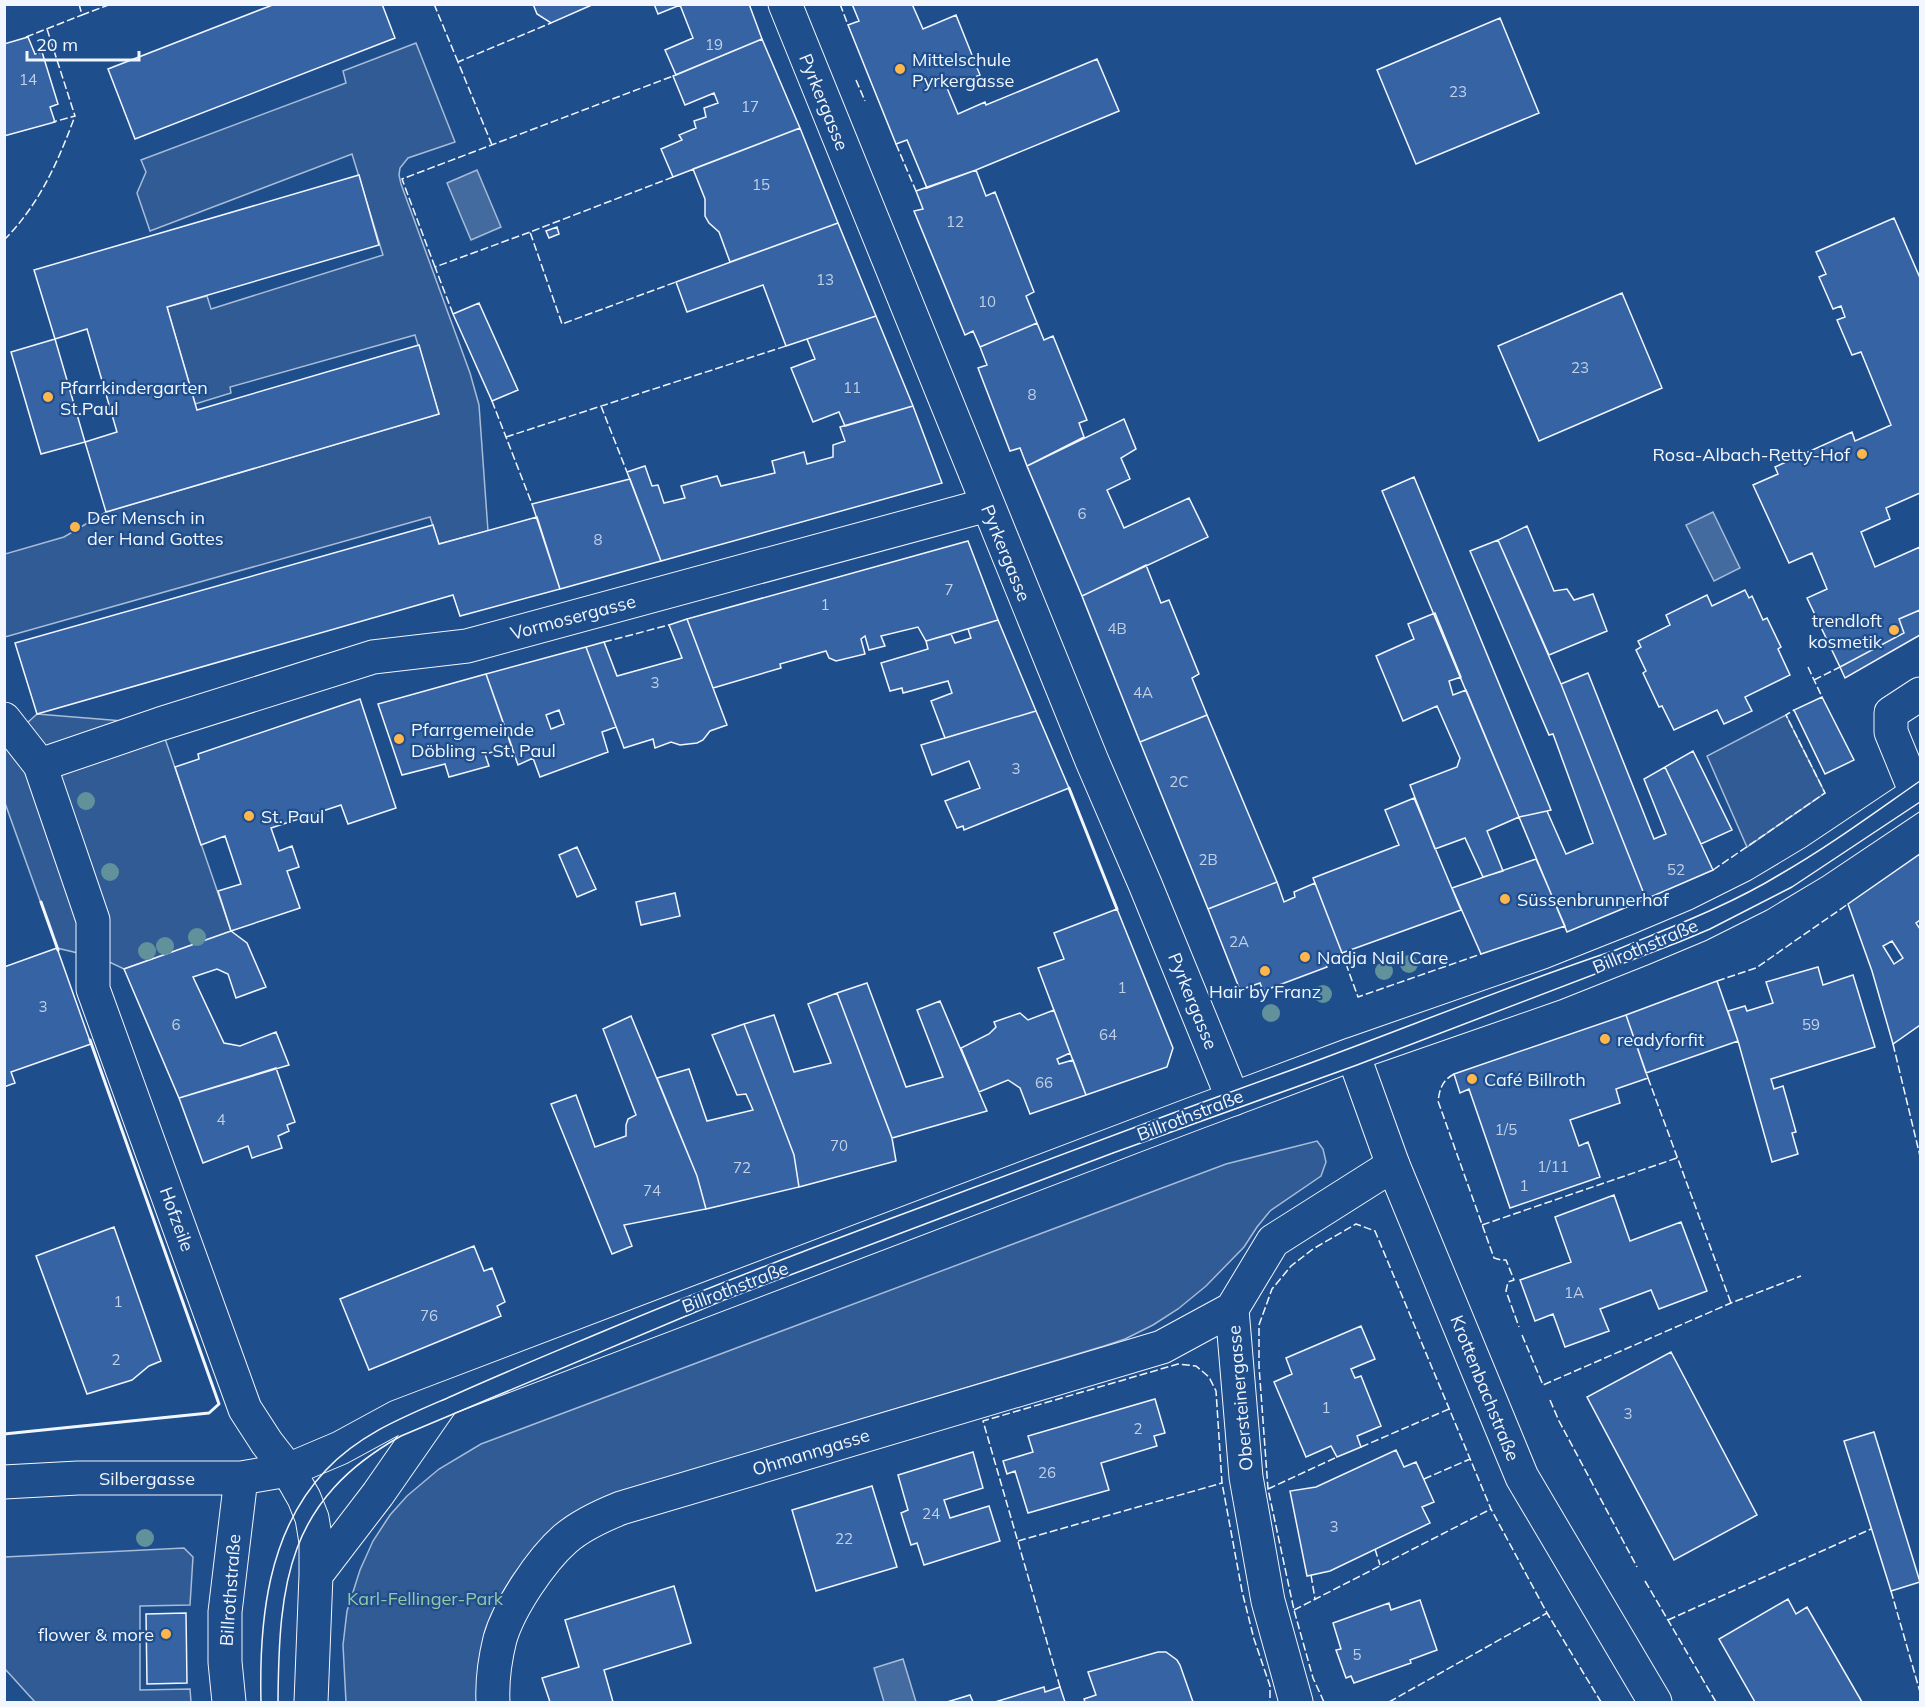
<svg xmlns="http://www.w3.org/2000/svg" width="1925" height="1707" viewBox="0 0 1925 1707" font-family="Mulish,sans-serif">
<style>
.built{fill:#305b95;stroke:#a8bbd7;stroke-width:1.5}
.water{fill:#446ba0;stroke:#a8bbd7;stroke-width:1.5}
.building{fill:#3563a3;stroke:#f2f6ff;stroke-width:1.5;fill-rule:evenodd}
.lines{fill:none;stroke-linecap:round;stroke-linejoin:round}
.minor-casing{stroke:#f2f6ff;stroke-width:35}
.secondary-casing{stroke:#f2f6ff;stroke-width:35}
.minor{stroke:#1f4e8c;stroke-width:33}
.secondary{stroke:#1f4e8c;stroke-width:33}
.tram{stroke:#f2f6ff;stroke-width:1.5}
.fence{stroke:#f2f6ff;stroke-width:1.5;stroke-dasharray:8 3;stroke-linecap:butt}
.wall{stroke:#f2f6ff;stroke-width:3}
.tree{fill:#61919a}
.poi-dot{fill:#ffb74d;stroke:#1f4e8c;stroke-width:2}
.labels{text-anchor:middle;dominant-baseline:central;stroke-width:4.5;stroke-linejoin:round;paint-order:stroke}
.number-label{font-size:15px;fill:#c3d1e8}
.poi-label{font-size:18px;fill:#f2f6ff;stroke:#1f4e8c;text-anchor:start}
.street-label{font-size:18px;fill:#f2f6ff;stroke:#1f4e8c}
.park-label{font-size:18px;fill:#97c8a6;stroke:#1f4e8c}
</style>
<rect width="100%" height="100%" fill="#1f4e8c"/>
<path class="built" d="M416,43L455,142L408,158L400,168L399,175L401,184L470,373L479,405L488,531L439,544L430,517L5,637V554L64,537L106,512L439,414L415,335L230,387L231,393L195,404L167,307L207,296L211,309L383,255L352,154L150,231L137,193L146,172L141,160L346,83L343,71Z
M37,714L160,724L231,931L124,969L103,959L57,948L5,803V743Z
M1786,715L1825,793L1747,847L1707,756Z
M1317,1141L1323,1149L1326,1162L1321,1176L1270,1211L1257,1227L1244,1247L1206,1286L1178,1309L1153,1325L1125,1339L1104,1346L614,1494L527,1557L512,1577L497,1603L477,1702H346L343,1645L347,1611L360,1570L373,1541L390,1515L407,1496L439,1469L481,1444L1226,1164Z
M184,1548L193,1557L190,1605L140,1606V1690L190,1689L191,1702H35L5,1669V1557Z"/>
<path class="water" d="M477,170L501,227L471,240L447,183Z
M1713,512L1740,568L1714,581L1686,525Z
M903,1659L916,1702H884L874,1668Z"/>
<path class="building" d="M275,4H382L395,38L135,139L108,69Z
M533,4H594L551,23L537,14Z
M654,4H749L762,39L676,75L665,50L693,38L680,5L658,14Z
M852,4H912L923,29L956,15L980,75L947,88L958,114L985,102L986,105L1097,59L1119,111L976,170L927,188L907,140L896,144L848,25L859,21Z
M1500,18L1539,113L1416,164L1377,70Z
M28,37L35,54L42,52L58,104L50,107L55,122L4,136V44Z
M762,39L800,128L673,177L661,149L682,140L679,135L696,128L694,121L706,117L704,108L718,103L714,93L685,105L673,76Z
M800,128L838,223L730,262L719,232L709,223L705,216V199L693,169Z
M976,170L986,196L995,192L1034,292L1026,296L1037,323L980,347L973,331L965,335L914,211L923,209L916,191Z
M359,175L379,245L167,307L197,410L419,345L439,414L106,512L85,442L117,432L87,329L55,339L34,270Z
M1894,218L1920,278V493L1886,508L1890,519L1861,532L1875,567L1920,547V610L1899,619L1904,633L1840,667L1807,598L1827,589L1812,553L1789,563L1753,485L1778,474L1775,467L1852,432L1855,441L1891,425L1861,352L1852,355L1837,320L1845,317L1841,306L1833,309L1819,277L1826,274L1816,252Z
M838,223L876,316L786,346L763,285L687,312L676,282Z
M557,227L559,234L549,238L546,231Z
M1622,293L1662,388L1539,441L1498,346Z
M479,303L518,390L492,401L453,314Z
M876,316L913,406L845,426L839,412L813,422L791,368L815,359L807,339Z
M1037,323L1044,340L1053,336L1087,420L1079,423L1084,437L1027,466L1020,448L1010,451L978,368L987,365L980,347Z
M55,339L85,442L41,454L11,352Z
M913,406L942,483L661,561L627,472L645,466L652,486L658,485L664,503L685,498L681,486L717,476L721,486L775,473L772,461L804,452L807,464L833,457V445L845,441L840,427Z
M1124,419L1136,449L1121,458L1130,479L1107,490L1124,528L1189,498L1208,537L1082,596L1027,466Z
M1414,477L1551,810L1547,811L1519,817L1382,491Z
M630,479L661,561L560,589L532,504Z
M537,517L560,589L460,616L453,595L37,714L15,643L433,525L439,544Z
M1527,526L1554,591L1567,589L1574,600L1593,594L1607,631L1549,655L1498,540Z
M1498,540L1561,684L1646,899L1567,932L1519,817L1547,811L1566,854L1593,843L1553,734L1549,735L1470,551Z
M968,541L998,620L926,641L918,627L881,636L885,646L869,650L865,636L861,639L865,654L836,661L829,658L826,651L780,664L781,668L713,688L687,619Z
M1146,565L1161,603L1169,600L1199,674L1192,678L1207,715L1140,742L1082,596Z
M1745,590L1749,598L1752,596L1763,620L1767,618L1781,647L1778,649L1790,675L1745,697L1752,711L1724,724L1717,710L1674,730L1662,706L1659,707L1643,673L1646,671L1636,650L1641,647L1638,641L1670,625L1666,615L1707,595L1712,606Z
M1920,610V635L1845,678L1840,667L1904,633L1899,619Z
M1435,613L1461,677L1449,681L1453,695L1466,690L1519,817L1487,831L1503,871L1483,877L1465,838L1435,849L1410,785L1457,767L1460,758L1437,706L1403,721L1376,656L1414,639L1408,624Z
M687,619L727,725L710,731L703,740L697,743L680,745L671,742L655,748L653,739L624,748L586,647L604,642L617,676L682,658L669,625Z
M998,620L1036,711L945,738L931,701L952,693L948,681L903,693L902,688L890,691L881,663L928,649L926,641L951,634L955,643L971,638L968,629Z
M586,647L616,727L602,732L608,752L540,777L533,758L518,765L486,674ZM559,710L564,724L551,729L546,715Z
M1588,673L1654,839L1666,834L1644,779L1665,767L1713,870L1646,899L1561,684Z
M486,674L512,747L485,754L489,766L449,777L445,764L402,775L378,704Z
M1822,697L1854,760L1825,774L1794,710Z
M360,699L396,808L348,824L341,805L271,828L279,851L292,846L299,867L287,871L300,908L231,931L218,891L241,884L225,836L201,845L175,767L199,759L198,754Z
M1036,711L1069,788L964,830L963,826L957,828L945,801L980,788L969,761L932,775L921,745Z
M1207,715L1277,882L1208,909L1140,742Z
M1693,751L1732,830L1701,844L1665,767Z
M1414,798L1461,910L1342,953L1313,878L1399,845L1385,810Z
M577,847L596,889L577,897L559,855Z
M1920,854V920L1916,923L1920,929V1025L1893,1044L1872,971L1848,904ZM1892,941L1903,958L1894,964L1883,946Z
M1536,859L1565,926L1481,954L1452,888Z
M1277,882L1284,902L1295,897L1294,892L1315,883L1342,953L1325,959L1327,967L1263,991L1260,983L1240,990L1208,909Z
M675,893L680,916L641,925L636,902Z
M1117,909L1173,1048L1167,1067L1086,1095L1038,968L1064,959L1054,933Z
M231,931L247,943L266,987L236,998L228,974L217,969L193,977L224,1043L240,1046L276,1032L289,1065L179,1098L124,969Z
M57,948L91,1044L11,1072L15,1083L4,1087V967Z
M1818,967L1823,985L1853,975L1875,1047L1771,1079L1774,1089L1783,1086L1796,1132L1792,1133L1798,1154L1772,1162L1738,1041L1728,1011L1745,1006L1747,1011L1773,1003L1766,982Z
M1717,981L1738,1041L1646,1073L1626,1015Z
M867,983L906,1087L943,1077L917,1010L940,1001L987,1111L892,1138L837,993Z
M837,993L892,1138L896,1161L799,1187L794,1155L744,1024L774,1015L794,1072L831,1063L808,1004Z
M1054,1010L1070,1053L1057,1059L1059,1064L1073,1060L1086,1095L1030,1114L1020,1088L1008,1080L979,1092L961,1048L989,1034L996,1027L994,1022L1020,1013L1028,1020Z
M1626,1015L1648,1078L1616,1089L1620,1103L1570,1120L1579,1146L1588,1142L1600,1177L1510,1208L1469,1089L1460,1093L1454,1074Z
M631,1016L697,1176L706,1209L624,1225L632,1246L612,1254L551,1104L576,1095L595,1147L626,1136V1125L628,1119L636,1115L603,1029Z
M744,1024L794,1155L799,1187L706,1209L697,1176L657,1078L689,1069L707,1121L753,1110L746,1094L737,1095L712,1035Z
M276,1068L295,1122L287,1125L289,1131L278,1136L282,1148L252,1158L248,1146L203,1163L179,1098Z
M1614,1195L1630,1241L1681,1222L1707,1291L1659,1309L1651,1290L1600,1309L1609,1331L1565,1347L1553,1314L1535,1321L1520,1280L1571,1262L1555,1217Z
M114,1227L161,1361L149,1366L132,1380L87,1394L36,1256Z
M474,1246L484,1271L492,1268L505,1302L497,1306L501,1316L369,1370L340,1299Z
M1361,1326L1375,1359L1351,1369L1355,1378L1361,1376L1381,1426L1357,1436L1361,1447L1337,1457L1331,1446L1306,1457L1274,1382L1292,1374L1286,1358Z
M1671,1352L1757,1515L1674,1560L1587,1397Z
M1155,1399L1165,1433L1154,1436L1157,1446L1101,1463L1109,1490L1028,1513L1015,1471L1007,1474L1003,1461L1033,1452L1028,1436Z
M1874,1432L1920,1582L1891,1591L1844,1441Z
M1396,1450L1404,1467L1416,1462L1434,1502L1422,1507L1430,1523L1330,1571L1307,1576L1290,1491L1316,1487Z
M973,1452L983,1488L944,1500L950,1518L989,1506L1000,1541L924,1565L917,1543L911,1545L901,1513L908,1510L898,1475Z
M872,1486L897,1567L816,1591L792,1510Z
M674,1586L691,1643L604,1670L613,1702H550L542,1678L579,1667L565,1620Z
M1788,1599L1796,1614L1807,1607L1862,1702H1755L1719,1639Z
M1420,1600L1437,1650L1410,1660L1411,1663L1354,1683L1351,1676L1346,1678L1336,1650L1341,1649L1333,1623L1389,1603L1391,1610Z
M186,1613L187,1683L147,1684L146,1614Z
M1158,1652H1166L1177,1660L1180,1665L1193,1702H1085L1084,1699L1096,1695L1088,1672Z
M1044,1687L1045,1692L1060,1687L1065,1702H995Z
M970,1695L973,1702H947Z"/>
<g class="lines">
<g class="minor-casing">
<path id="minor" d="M785,4L1092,761L1145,884L1233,1099
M4,719L40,765L93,920V989L245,1409L267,1443L288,1470
M40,765L160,724L373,657L467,646L987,505
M1916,793L1891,732V713L1920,694
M493,1702C492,1682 495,1659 500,1639C509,1608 541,1560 565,1539C581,1525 601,1516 621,1508L1162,1347L1232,1309
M1296,1702L1268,1601L1246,1477L1232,1309L1273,1241L1393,1165"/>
</g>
<g class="secondary-casing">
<path id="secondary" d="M1353,1054L1393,1165L1522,1477L1655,1702
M288,1470L304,1498L312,1518L316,1542V1575L311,1702
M4,1482L78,1478H241L288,1470L340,1448L397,1417L1190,1115L1353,1054L1554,984L1642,949L1699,925L1759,895L1814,862L1920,791
M316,1575L378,1494L444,1399
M229,1702L225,1662V1612L241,1478"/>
</g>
<use href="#minor" class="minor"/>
<use href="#secondary" class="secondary"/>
<path class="tram" d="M261,1702C259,1622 267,1532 326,1470C361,1433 406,1416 452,1396C503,1373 554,1352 604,1331C711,1286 819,1245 927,1205C1046,1160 1164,1116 1283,1073C1394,1033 1504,987 1616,950C1671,927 1728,906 1779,875C1828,847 1874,813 1920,781
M278,1702C279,1582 287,1500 401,1436L724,1300L1113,1153L1357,1065L1679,942L1710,929L1792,887L1920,802"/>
<path class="fence" d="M79,4L82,15L111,4
M434,4L458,62
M840,4L848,25
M47,29L75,116L53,122
M26,37L82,15
M856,80L865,101
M896,144L916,191
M492,145L458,62L551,23
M673,177L530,232L562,324L676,282
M4,240C39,205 58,162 75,116
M435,267L402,179L673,76
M453,314L435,267L530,232
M492,401L532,504
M601,406L627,472
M506,437L786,346
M604,642L669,625
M1808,667L1822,697
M1814,680L1840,667
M1713,870L1825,793L1786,715L1794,710
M1342,953L1358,997L1481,954
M1717,981L1756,968L1848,904
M1893,1044L1920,1156
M1454,1074C1442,1081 1440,1088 1438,1101L1494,1258L1501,1260H1506L1514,1280L1508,1282L1506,1291L1519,1327
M1648,1078L1731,1303
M1482,1225L1677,1158
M1522,1335L1543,1385L1731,1303L1801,1276
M1550,1400L1559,1421L1637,1567
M1361,1447L1449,1409
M1424,1479L1470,1459
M1268,1489L1337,1457
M1018,1541L1222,1483
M1375,1549L1380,1565
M1311,1575L1315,1599
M1645,1581L1716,1702
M1891,1591L1920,1692
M1294,1610L1491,1509
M1668,1620L1871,1529
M1060,1687L983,1421L1178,1364L1196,1366L1209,1377L1216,1391L1222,1483L1242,1591L1254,1639L1270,1686V1699L1269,1702
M1324,1702L1313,1678L1294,1610L1268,1489L1259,1366V1325L1272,1289L1291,1266L1313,1249L1356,1224L1375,1231L1491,1509L1547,1613L1601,1702
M1389,1702L1547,1613"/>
<path class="wall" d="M1069,788L1117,909
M41,902L58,950
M4,1434L209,1413L219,1404L90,1040"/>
</g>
<g class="tree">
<circle cx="86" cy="801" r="9"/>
<circle cx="110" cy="872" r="9"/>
<circle cx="197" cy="937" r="9"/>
<circle cx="165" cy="946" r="9"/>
<circle cx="147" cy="951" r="9"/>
<circle cx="1409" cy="964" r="9"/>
<circle cx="1384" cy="971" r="9"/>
<circle cx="1323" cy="994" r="9"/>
<circle cx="1271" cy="1013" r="9"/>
<circle cx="145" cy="1538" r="9"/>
</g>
<g class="poi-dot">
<circle cx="900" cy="69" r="6"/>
<circle cx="48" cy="397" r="6"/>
<circle cx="1862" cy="454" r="6"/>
<circle cx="75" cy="527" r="6"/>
<circle cx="1894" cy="630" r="6"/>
<circle cx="399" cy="739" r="6"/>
<circle cx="249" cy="816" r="6"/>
<circle cx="1505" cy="899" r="6"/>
<circle cx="1305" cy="957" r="6"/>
<circle cx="1265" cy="971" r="6"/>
<circle cx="1605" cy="1039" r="6"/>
<circle cx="1472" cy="1079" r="6"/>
<circle cx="166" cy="1634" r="6"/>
</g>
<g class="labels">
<g class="number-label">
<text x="714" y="44">19</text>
<text x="28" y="79">14</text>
<text x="1458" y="91">23</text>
<text x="750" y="106">17</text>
<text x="761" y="184">15</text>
<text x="955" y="221">12</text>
<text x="825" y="279">13</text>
<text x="987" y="301">10</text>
<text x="1580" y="367">23</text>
<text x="852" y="387">11</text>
<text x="1032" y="394">8</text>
<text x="1082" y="513">6</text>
<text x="598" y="539">8</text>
<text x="949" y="589">7</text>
<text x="825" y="604">1</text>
<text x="1117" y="628">4B</text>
<text x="655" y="682">3</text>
<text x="1143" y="692">4A</text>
<text x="1016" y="768">3</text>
<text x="1179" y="781">2C</text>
<text x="1208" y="859">2B</text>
<text x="1676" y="869">52</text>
<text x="1239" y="941">2A</text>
<text x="1122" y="987">1</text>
<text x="43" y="1006">3</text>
<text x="176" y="1024">6</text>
<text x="1811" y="1024">59</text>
<text x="1108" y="1034">64</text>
<text x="1044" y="1082">66</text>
<text x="221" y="1119">4</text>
<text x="1506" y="1129">1/5</text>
<text x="839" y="1145">70</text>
<text x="1553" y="1166">1/11</text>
<text x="742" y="1167">72</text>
<text x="1524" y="1185">1</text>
<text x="652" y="1190">74</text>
<text x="1574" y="1292">1A</text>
<text x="118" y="1301">1</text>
<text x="429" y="1315">76</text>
<text x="116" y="1359">2</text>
<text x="1326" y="1407">1</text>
<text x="1628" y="1413">3</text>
<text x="1138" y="1428">2</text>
<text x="1047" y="1472">26</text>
<text x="931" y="1513">24</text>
<text x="1334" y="1526">3</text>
<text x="844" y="1538">22</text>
<text x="1357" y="1654">5</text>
</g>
<g class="poi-label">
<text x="912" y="59">Mittelschule<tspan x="912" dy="21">Pyrkergasse</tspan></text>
<text x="60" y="387">Pfarrkindergarten<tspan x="60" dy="21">St.Paul</tspan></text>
<text x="1850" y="454" text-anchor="end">Rosa-Albach-Retty-Hof</text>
<text x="87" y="517">Der Mensch in<tspan x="87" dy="21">der Hand Gottes</tspan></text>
<text x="1882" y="620" text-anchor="end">trendloft<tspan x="1882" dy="21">kosmetik</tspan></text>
<text x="411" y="729">Pfarrgemeinde<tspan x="411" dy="21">Döbling - St. Paul</tspan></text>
<text x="261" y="816">St. Paul</text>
<text x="1517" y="899">Süssenbrunnerhof</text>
<text x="1317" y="957">Nadja Nail Care</text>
<text x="1265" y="991" text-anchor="middle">Hair by Franz</text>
<text x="1617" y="1039">readyforfit</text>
<text x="1484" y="1079">Café Billroth</text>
<text x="154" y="1634" text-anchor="end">flower &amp; more</text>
</g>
<g class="street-label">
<text transform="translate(824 102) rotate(68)">Pyrkergasse</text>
<text transform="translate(1006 553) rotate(68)">Pyrkergasse</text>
<text transform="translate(573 617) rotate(-15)">Vormosergasse</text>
<text transform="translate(1645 946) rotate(-23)">Billrothstraße</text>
<text transform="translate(1193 1001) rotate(68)">Pyrkergasse</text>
<text transform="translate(1190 1115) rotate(-21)">Billrothstraße</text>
<text transform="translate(177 1219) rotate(70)">Hofzeile</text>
<text transform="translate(735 1287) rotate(-21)">Billrothstraße</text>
<text transform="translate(1485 1388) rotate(68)">Krottenbachstraße</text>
<text transform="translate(1240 1398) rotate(-95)">Obersteinergasse</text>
<text transform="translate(811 1452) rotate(-17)">Ohmanngasse</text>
<text x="147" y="1478">Silbergasse</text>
<text transform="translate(230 1590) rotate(-86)">Billrothstraße</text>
</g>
<g class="park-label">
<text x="425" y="1598">Karl-Fellinger-Park</text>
</g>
</g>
<rect width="1925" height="1707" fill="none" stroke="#f2f6ff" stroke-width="12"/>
<path d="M27 51v9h112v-9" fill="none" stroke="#f2f6ff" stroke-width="3"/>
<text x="36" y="51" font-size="18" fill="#f2f6ff" stroke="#1f4e8c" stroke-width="4.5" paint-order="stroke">20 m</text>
</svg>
